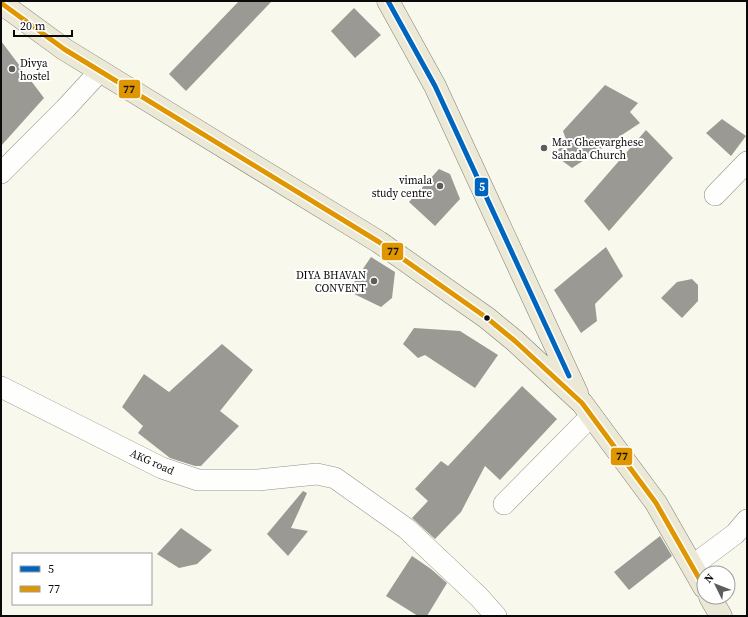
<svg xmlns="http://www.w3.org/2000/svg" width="748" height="617" viewBox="0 0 748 617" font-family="'Source Serif 4',serif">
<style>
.building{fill:#9b9993}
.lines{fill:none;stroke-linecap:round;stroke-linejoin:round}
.minor-casing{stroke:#92918c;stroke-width:22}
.major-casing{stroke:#7f7e79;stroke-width:23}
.minor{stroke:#fefefc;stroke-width:21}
.major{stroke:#ebe9d6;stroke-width:22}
.bus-1-casing{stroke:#fff;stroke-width:8}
.bus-2-casing{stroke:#fff;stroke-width:8}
.bus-1{stroke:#0065bd;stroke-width:5}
.bus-2{stroke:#df9601;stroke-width:5}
.poi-dot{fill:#5e5d59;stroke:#fff;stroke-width:1.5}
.bus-dot{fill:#0a0a0a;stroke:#fff;stroke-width:1.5}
.labels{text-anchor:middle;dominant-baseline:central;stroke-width:4;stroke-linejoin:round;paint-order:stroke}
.poi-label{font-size:11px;fill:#0a0a0a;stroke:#fff;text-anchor:start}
.street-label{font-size:11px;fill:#0a0a0a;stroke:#fff}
.line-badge{stroke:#fff;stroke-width:1.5}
.badge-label{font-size:11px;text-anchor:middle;font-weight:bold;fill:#fff}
.pale-badge-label{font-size:11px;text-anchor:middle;font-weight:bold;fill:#111}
</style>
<rect width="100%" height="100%" fill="#f9f8ec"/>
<path class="building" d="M239,1H272L186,91L169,74Z
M354,8L381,35L355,58L331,31Z
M1,41L44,98L1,146Z
M605,85L638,103L630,112L640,123L572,168L553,154L567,142L563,131Z
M722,119L746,136L731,156L706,133Z
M646,130L673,158L609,231L584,201Z
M439,169L450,174L460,199L435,226L409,202Z
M606,247L623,276L595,304L597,321L581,333L554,290Z
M371,257L395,272L392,298L381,307L348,291Z
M692,279L698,285V301L682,318L661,298L677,282Z
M414,328L460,331L498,355L475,388L425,355L418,358L403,344Z
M222,344L253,370L220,411L239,426L201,466H195L170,458L138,433L143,426L122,407L144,374L169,392Z
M522,386L557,419L500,480L485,466L461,512L435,539L412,518L428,501L415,489L441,461L448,466Z
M303,491L307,493L291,528L308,531L288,556L267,534Z
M181,528L212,550L197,564L179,568L157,554Z
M660,536L672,556L629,590L614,572Z
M412,556L431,569L447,583L427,616H418L386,596Z"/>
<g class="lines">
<g class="minor-casing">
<path id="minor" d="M1,173L65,109L100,71
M715,195L747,162
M1,387L162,468L198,480H258L317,474L335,478L407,529L479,597L496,616
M504,504L591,416
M692,566L735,534L747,520"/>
</g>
<g class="major-casing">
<path id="major" d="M388,1L435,86L577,393
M1,3L64,49L379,242L487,318L515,341L582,403L656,503L704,587
M710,597L721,616"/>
</g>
<use href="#minor" class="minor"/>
<use href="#major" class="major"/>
<g class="bus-1-casing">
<path id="bus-1" d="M388,1L435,86L569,376"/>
</g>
<g class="bus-2-casing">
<path id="bus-2" d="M1,3L64,49L379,242L487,318L515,341L582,403L656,503L704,587"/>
</g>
<use href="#bus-1" class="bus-1"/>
<use href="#bus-2" class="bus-2"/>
</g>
<g class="poi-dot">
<circle cx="12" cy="69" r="4"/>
<circle cx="544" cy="148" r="4"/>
<circle cx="440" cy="186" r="4"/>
<circle cx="374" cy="281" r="4"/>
</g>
<circle class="bus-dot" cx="487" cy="318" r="3.5"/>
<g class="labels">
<g class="poi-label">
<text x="20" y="63">Divya<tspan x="20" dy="13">hostel</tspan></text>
<text x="552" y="142">Mar Gheevarghese<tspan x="552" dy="13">Sahada Church</tspan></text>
<text x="432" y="180" text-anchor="end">vimala<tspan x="432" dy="13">study centre</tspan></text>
<text x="366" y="275" text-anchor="end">DIYA BHAVAN<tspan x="366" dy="13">CONVENT</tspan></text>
</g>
<g class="street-label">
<text transform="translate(152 462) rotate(24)">AKG road</text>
</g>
</g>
<g class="line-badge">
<rect x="118" y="79" width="23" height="20" rx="4" fill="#df9601"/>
<rect x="474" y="177" width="15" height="20" rx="4" fill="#0065bd"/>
<rect x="381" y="242" width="23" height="19" rx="4" fill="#df9601"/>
<rect x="610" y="447" width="23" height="19" rx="4" fill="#df9601"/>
</g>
<g class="badge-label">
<text x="482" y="191">5</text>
</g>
<g class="pale-badge-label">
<text x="129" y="93">77</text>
<text x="393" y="255">77</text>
<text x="622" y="460">77</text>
</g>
<rect width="748" height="617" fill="none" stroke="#0a0a0a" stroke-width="4"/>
<rect x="12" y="553" width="140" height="52" fill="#ffffff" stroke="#9d9d9d"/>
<rect x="20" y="566" width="20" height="6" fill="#0065bd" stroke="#9d9d9d"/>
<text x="48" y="573" font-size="12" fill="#0a0a0a">5</text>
<rect x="20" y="586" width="20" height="6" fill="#df9601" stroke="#9d9d9d"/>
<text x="48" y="593" font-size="12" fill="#0a0a0a">77</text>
<g transform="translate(716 585) rotate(313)"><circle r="19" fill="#ffffff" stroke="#9d9d9d"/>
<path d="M0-3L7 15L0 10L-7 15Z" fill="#5e5d59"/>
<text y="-6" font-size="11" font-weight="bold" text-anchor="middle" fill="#0a0a0a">N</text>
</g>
<path d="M14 30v6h58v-6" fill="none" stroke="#0a0a0a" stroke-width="2"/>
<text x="20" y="30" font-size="12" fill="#0a0a0a" stroke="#ffffff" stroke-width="3" paint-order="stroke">20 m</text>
</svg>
